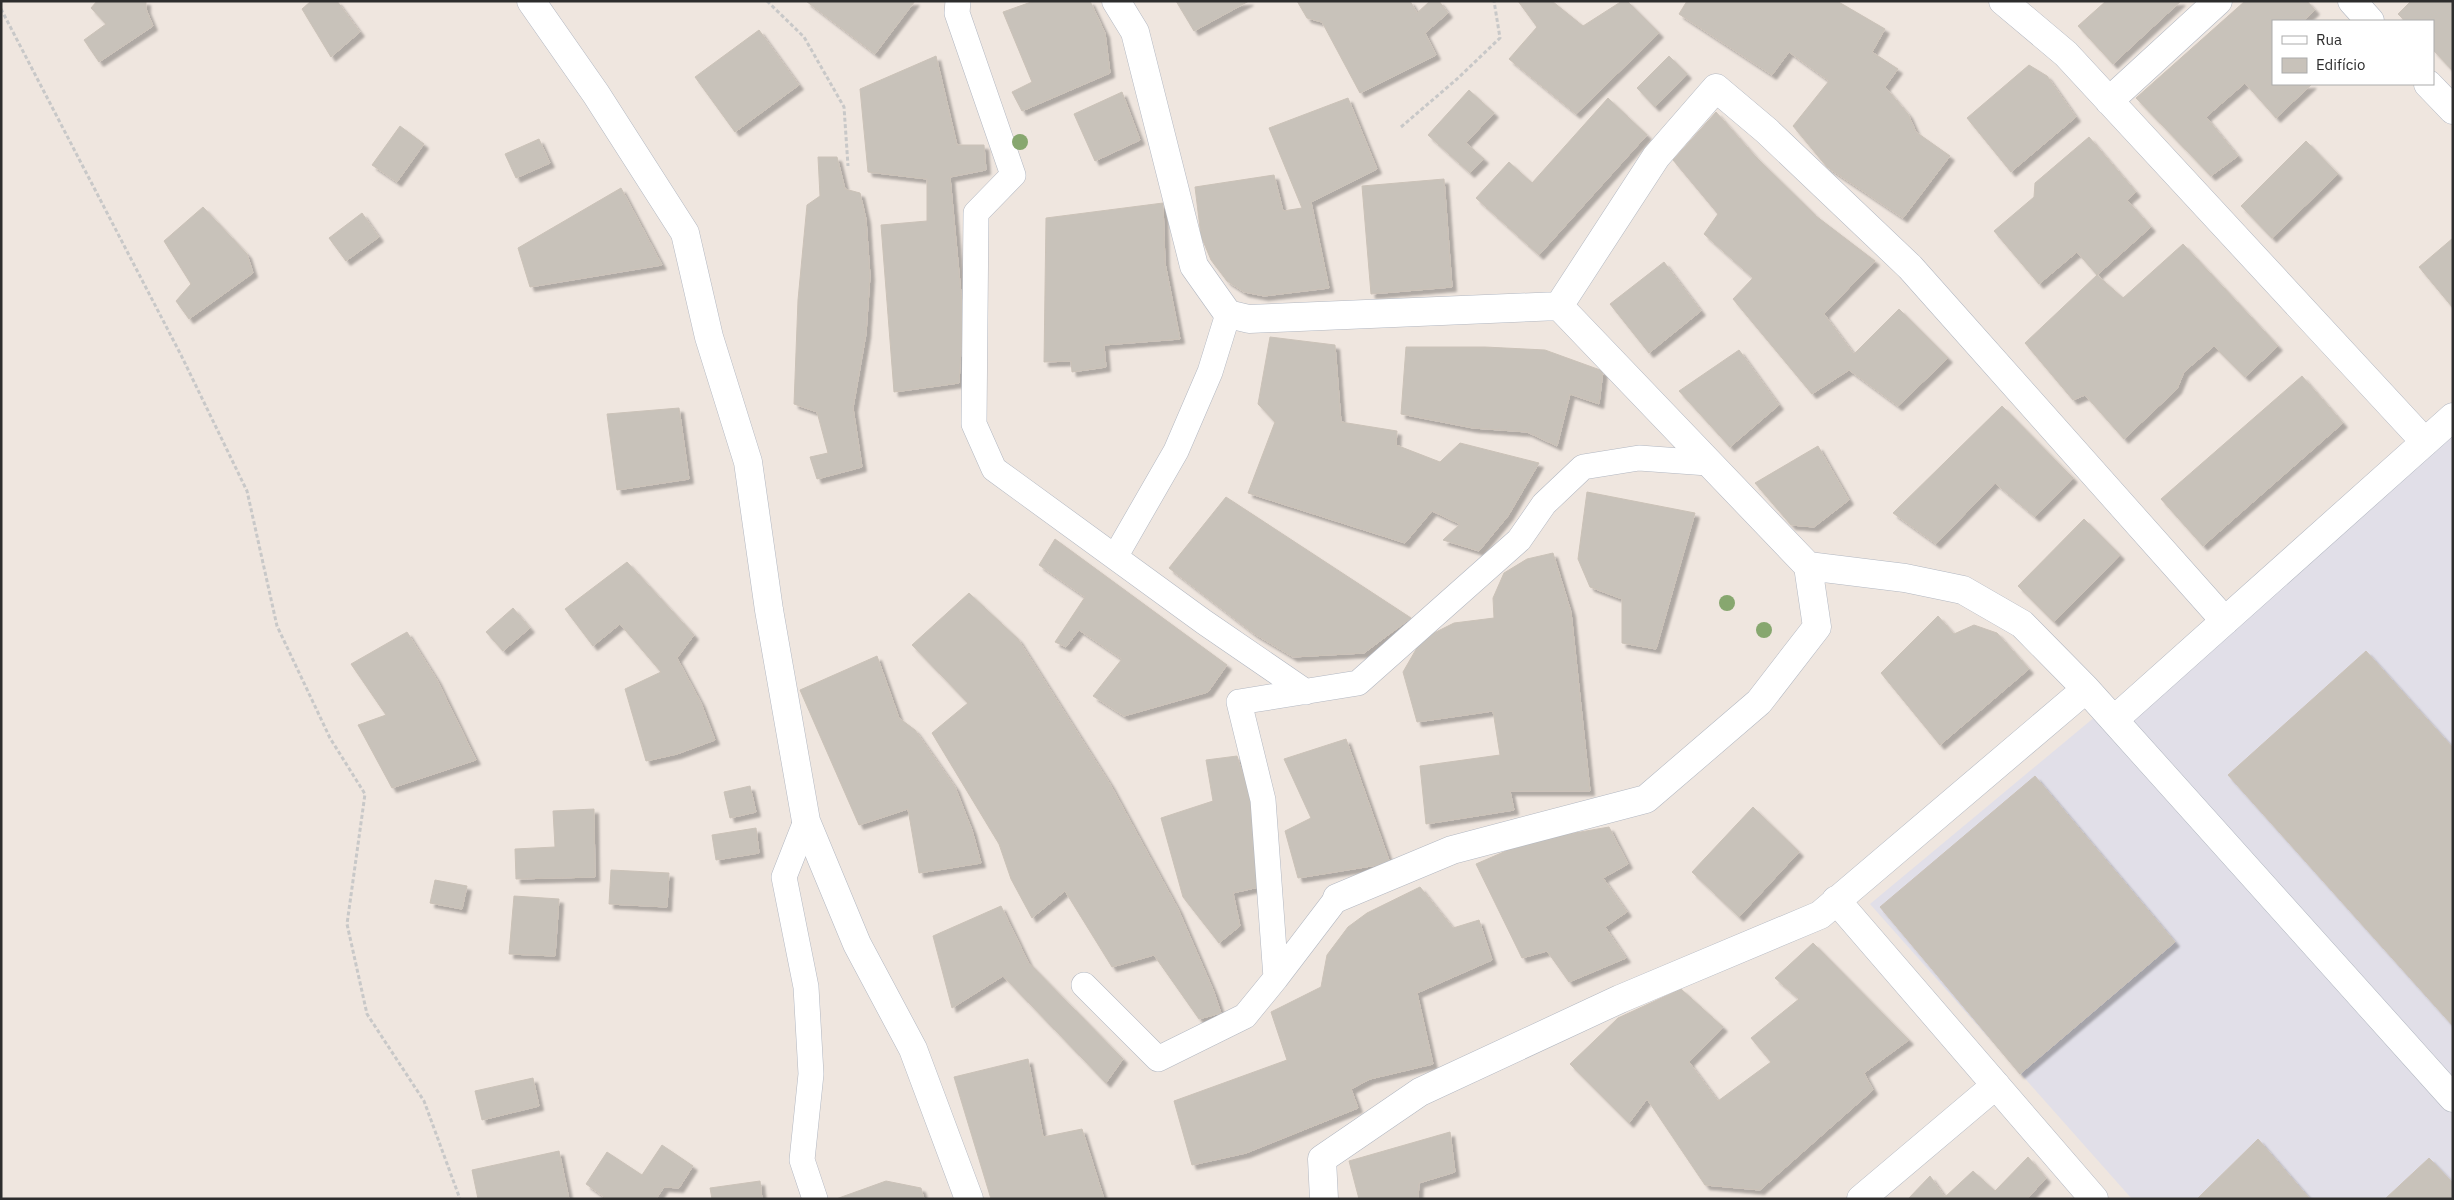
<svg xmlns="http://www.w3.org/2000/svg" width="2454" height="1200" viewBox="0 0 2454 1200" font-family="'IBM Plex Sans',sans-serif">
<style>
.industrial{fill:#e1dfe8}
.building{fill:#c8c2ba;stroke:#cbc2b8;filter:url(#shadow)}
.lines{fill:none;stroke-linecap:round;stroke-linejoin:round}
.service-casing{stroke:#b2b7c1;stroke-width:26}
.minor-casing{stroke:#b2b7c1;stroke-width:29}
.path{stroke:#c8c8c8;stroke-width:3;stroke-dasharray:4 2.5;stroke-linecap:butt}
.service{stroke:#fff;stroke-width:25}
.minor{stroke:#fff;stroke-width:28}
.tree{fill:#87a76f}
</style>
<defs>
<filter id="shadow"><feDropShadow dx="4.5" dy="4.5" stdDeviation="1" flood-color="#0004"/></filter>
</defs>
<rect width="100%" height="100%" fill="#efe6df"/>
<path class="industrial" d="M2453,419V1199H2132L1870,904Z"/>
<path class="building" d="M97,1H146V9L153,26L99,62L84,40L106,24L91,8Z
M311,1H337L360,32L331,57L302,9Z
M806,1H915L875,54Z
M1034,1H1090L1105,33L1110,73L1022,111L1012,92L1032,82L1003,12Z
M1176,1H1249L1194,31Z
M1297,1H1410L1417,13L1430,1H1439L1448,13L1425,33L1436,55L1360,93L1322,22L1307,18Z
M1518,1H1552L1583,26L1622,1H1627L1659,33L1576,114L1509,59L1537,27Z
M1687,1H1837L1885,29L1872,52L1898,69L1885,87L1908,114L1916,132L1950,156L1903,218L1827,167L1793,126L1829,81L1789,52L1772,75L1679,14Z
M2106,1H2181L2113,64L2078,26Z
M2245,1H2307L2315,10L2303,21H2273V84H2312L2276,118L2245,83L2206,117L2238,156L2211,176L2136,98Z
M2411,1H2453V71L2433,50V21H2405L2398,14Z
M759,30L799,85L735,132L695,77Z
M936,56L957,145H984L986,170L950,177L963,315L959,383L894,392L881,225L927,221V179L868,172L860,89Z
M1669,56L1687,74L1655,107L1637,88Z
M2029,65L2047,76L2076,117L2011,172L1967,118Z
M1469,90L1494,113L1466,143L1484,159L1470,173L1428,135Z
M1122,92L1140,140L1095,161L1074,114Z
M1348,98L1377,169L1311,202L1329,288L1264,296L1244,292L1227,281L1211,260L1201,236L1195,187L1274,175L1283,211L1302,208L1269,128Z
M1608,98L1647,135L1539,255L1476,198L1509,162L1532,183Z
M1716,112L1755,156L1816,216L1875,261L1824,314L1854,354L1899,309L1948,358L1898,406L1849,370L1812,394L1733,299L1753,278L1704,234L1718,214L1673,160Z
M400,126L424,144L397,182L372,165Z
M2089,137L2136,192L2127,200L2151,227L2097,275L2077,252L2039,284L1994,231L2034,197L2035,183Z
M539,139L550,163L516,178L505,154Z
M2306,141L2338,174L2272,238L2241,206Z
M818,157H837L845,189L860,193L866,219L870,276L866,334L853,408L862,467L817,479L810,457L828,453L817,412L794,404L798,300L807,205L820,196Z
M1444,179L1452,287L1371,294L1362,186Z
M621,188L662,265L530,287L518,248Z
M1163,203L1165,263L1180,339L1104,345L1106,367L1072,372L1071,361L1044,362L1046,218Z
M203,207L247,254L253,273L189,319L176,301L191,284L164,241Z
M362,213L379,237L346,261L329,238Z
M2453,238V308L2419,267Z
M2183,244L2278,346L2245,377L2214,346L2184,372L2177,389L2124,439L2085,395L2073,400L2025,343L2097,275L2123,298Z
M1664,262L1701,311L1649,353L1610,304Z
M1270,337L1335,345L1341,422L1397,431L1396,445L1440,462L1460,443L1539,463L1508,516L1479,551L1443,540L1460,524L1432,511L1405,543L1248,493L1275,422L1258,404Z
M1406,347H1485L1545,350L1603,371L1599,404L1570,394L1557,446L1527,432L1473,428L1401,414Z
M1739,350L1779,405L1730,447L1679,391Z
M2302,376L2343,423L2203,546L2161,499Z
M2002,406L2073,478L2035,517L1995,483L1936,544L1893,513Z
M679,408L689,479L617,490L607,414Z
M1818,446L1849,500L1814,527L1791,525L1755,483Z
M1587,492L1695,513L1656,649L1622,643V599L1590,587L1578,559Z
M1226,497L1411,618L1364,653L1293,657L1253,633L1169,568Z
M2084,519L2120,555L2054,622L2018,586Z
M1055,539L1227,665L1208,692L1124,716L1093,696L1122,659L1079,630L1066,647L1055,642L1085,597L1039,565Z
M1553,553L1571,612L1590,791H1510L1514,810L1426,824L1420,766L1500,755L1493,711L1417,722L1403,672L1422,639L1454,623L1494,618L1493,598L1504,573L1527,559Z
M627,562L694,635L677,658L701,703L715,740L677,754L646,761L625,689L661,672L620,624L593,646L565,609Z
M969,593L1018,639L1110,784L1178,909L1214,992L1221,1013L1199,1019L1154,955L1112,967L1065,891L1032,918L1011,879L999,844L932,733L968,703L912,645Z
M513,608L530,628L503,651L486,632Z
M1938,616L1954,634L1974,625L1997,633L2029,669L1940,745L1881,673Z
M407,632L437,680L476,760L392,788L358,725L386,715L351,664Z
M2366,651L2453,748V1026L2228,775Z
M877,656L899,718L915,730L955,787L972,830L981,863L919,873L908,809L859,825L800,690Z
M1346,739L1390,863L1298,878L1285,831L1311,818L1284,759Z
M1237,756L1249,793L1259,887L1233,893L1240,926L1219,943L1183,897L1161,818L1213,801L1206,760Z
M2035,776L2175,942L2020,1074L1880,907Z
M750,786L756,812L730,818L724,792Z
M1753,807L1799,852L1739,917L1692,872Z
M594,809L595,877L516,879L515,849L555,847L553,811Z
M1609,827L1628,864L1603,878L1627,912L1605,927L1626,958L1569,982L1547,951L1522,958L1476,864L1529,841Z
M756,828L759,853L716,860L712,835Z
M611,870L669,873L667,907L609,904Z
M435,880L467,886L462,909L430,903Z
M1420,887L1453,928L1479,920L1492,960L1417,993L1433,1064L1370,1079L1351,1089L1358,1108L1246,1153L1192,1165L1174,1101L1287,1060L1271,1012L1321,987L1327,955L1348,927L1367,913Z
M514,896L559,899L555,956L509,954Z
M1001,906L1028,962L1123,1059L1106,1083L1003,976L952,1008L933,936Z
M1813,943L1909,1040L1864,1073L1873,1090L1760,1190L1705,1185L1647,1099L1629,1123L1570,1064L1618,1018L1681,989L1723,1027L1689,1062L1718,1101L1771,1062L1751,1038L1799,999L1775,978Z
M1028,1059L1043,1137L1082,1129L1104,1199H991L954,1077Z
M533,1078L539,1106L482,1120L475,1091Z
M1450,1132L1455,1172L1419,1183L1418,1199H1359L1349,1161Z
M2258,1139L2310,1199H2197Z
M662,1145L693,1166L679,1188L664,1187L656,1199H607L586,1184L607,1152L642,1175Z
M559,1151L569,1199H478L472,1170Z
M2028,1157L2046,1178L2027,1199H1908L1930,1176L1945,1197L1973,1171L1995,1191Z
M2429,1158L2453,1183V1199H2385Z
M760,1181L762,1199H712L710,1188Z
M886,1181L921,1188L924,1199H836Z"/>
<g class="lines">
<g class="service-casing">
<path id="service" d="M958,1L957,13L1013,175L976,213L974,424L994,469L1204,622L1306,692
M1115,557L1176,451L1210,372L1228,314
M806,821L784,877L806,987L811,1074L802,1160L815,1199
M1337,898L1276,978L1263,800L1239,702L1358,683L1519,540L1544,504L1583,467L1639,458L1708,463
M1084,985L1158,1059L1245,1016L1276,978"/>
</g>
<g class="minor-casing">
<path id="minor" d="M531,1L596,94L685,233L709,337L748,462L769,610L806,821L857,944L913,1049L969,1199
M1116,1L1135,32L1194,266L1228,314L1249,319L1559,306L1808,566L1905,578L1963,590L2022,624L2086,689
M2003,1L2066,54L2425,442
M2352,1L2370,21
M2428,84L2453,110
M2109,101L2218,1
M1559,306L1656,157L1716,88L1767,131L1910,267L2225,621
M2115,719L2453,417
M1337,898L1452,850L1646,799L1759,702L1817,627L1808,566
M1836,900L2094,1199
M1324,1199L1322,1159L1420,1092L1620,999L1820,915L2086,689L2453,1098
M1861,1199L1996,1085"/>
</g>
<path class="path" d="M767,1L804,37L844,107L848,166
M1,9L181,355L247,491L277,626L330,738L365,794L347,924L367,1014L424,1101L460,1199
M1401,127L1457,79L1500,38L1494,1"/>
<use href="#service" class="service"/>
<use href="#minor" class="minor"/>
</g>
<g class="tree">
<circle cx="1020" cy="142" r="8"/>
<circle cx="1727" cy="603" r="8"/>
<circle cx="1764" cy="630" r="8"/>
</g>
<rect width="2454" height="1200" fill="none" stroke="#2d2d2d" stroke-width="5"/>
<rect x="2272" y="20" width="162" height="65" fill="#ffffff" stroke="#ababab"/>
<rect x="2282" y="36" width="25" height="8" fill="#ffffff" stroke="#ababab"/>
<text x="2316" y="45" font-size="15" fill="#2d2d2d">Rua</text>
<rect x="2282" y="58" width="25" height="15" fill="#c8c2ba" stroke="#ababab"/>
<text x="2316" y="70" font-size="15" fill="#2d2d2d">Edifício</text>
</svg>
